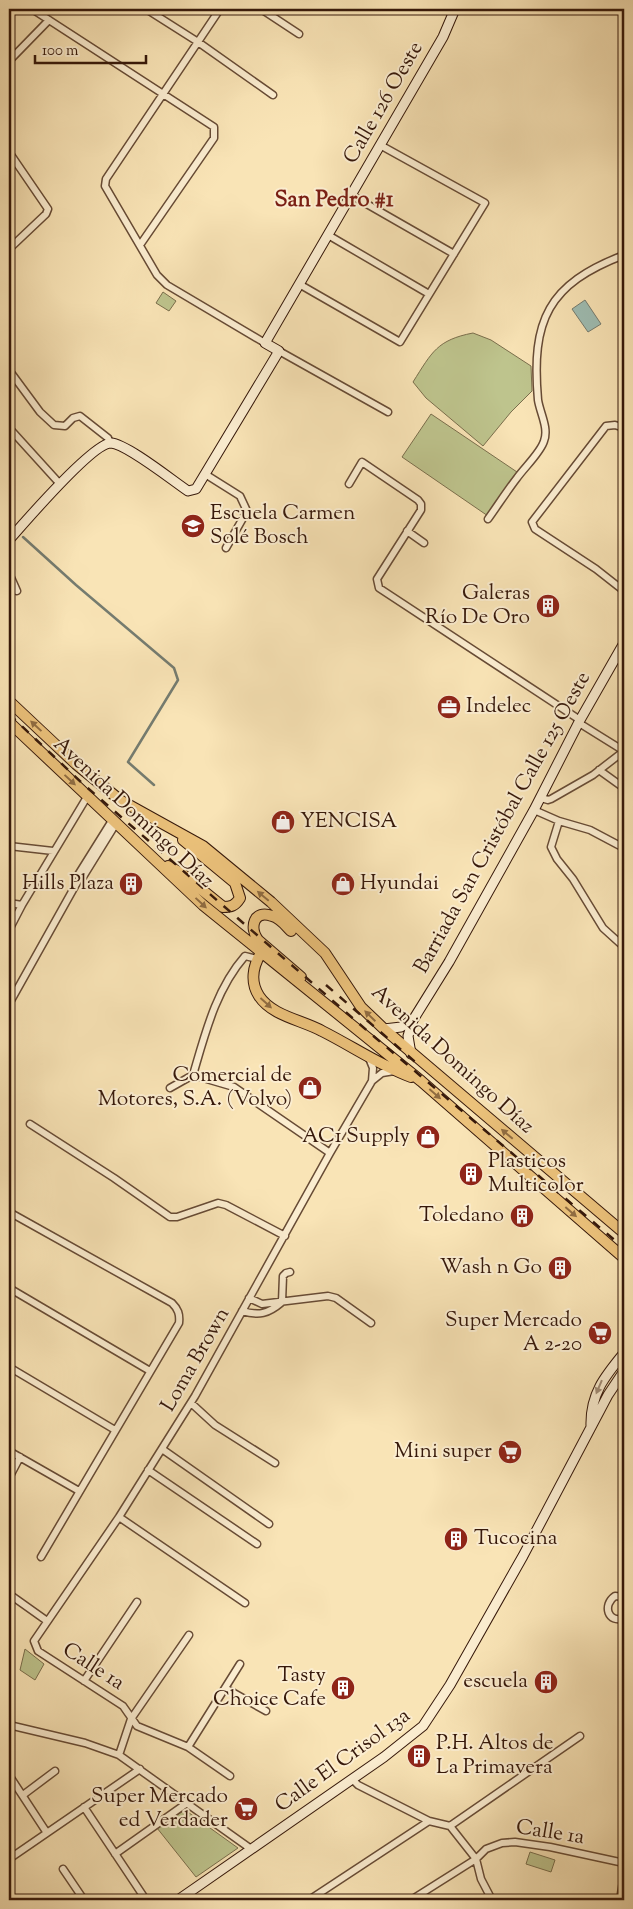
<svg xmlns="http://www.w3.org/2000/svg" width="633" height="1909" viewBox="0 0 633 1909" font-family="'Sorts Mill Goudy',serif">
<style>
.green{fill:#bec48d;stroke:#7a6e4c}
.water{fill:#9fbeb4;stroke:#757c70}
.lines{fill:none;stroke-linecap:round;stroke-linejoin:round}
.stream{stroke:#757c70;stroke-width:2.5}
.street-casing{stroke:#674b35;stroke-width:9}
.secondary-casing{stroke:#36180a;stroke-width:11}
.primary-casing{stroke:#36180a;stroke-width:12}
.street{stroke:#fbedd0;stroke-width:6}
.secondary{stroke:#fbedd0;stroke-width:9}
.primary{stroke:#ecc27b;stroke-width:10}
.rail{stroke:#36180a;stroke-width:2.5;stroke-dasharray:9 9;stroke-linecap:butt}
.oneway{fill:#916d42}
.oneway2{fill:#a28d77}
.labels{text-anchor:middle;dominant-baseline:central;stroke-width:4;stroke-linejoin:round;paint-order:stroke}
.street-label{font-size:21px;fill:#36180a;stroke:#fbedd0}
.poi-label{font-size:21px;fill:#36180a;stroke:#fbedd0;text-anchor:end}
.neighbourhood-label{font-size:22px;font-weight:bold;fill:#7a1f14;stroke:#fbedd0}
</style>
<rect width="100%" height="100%" fill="#f9e4b6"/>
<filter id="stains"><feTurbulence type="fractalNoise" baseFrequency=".004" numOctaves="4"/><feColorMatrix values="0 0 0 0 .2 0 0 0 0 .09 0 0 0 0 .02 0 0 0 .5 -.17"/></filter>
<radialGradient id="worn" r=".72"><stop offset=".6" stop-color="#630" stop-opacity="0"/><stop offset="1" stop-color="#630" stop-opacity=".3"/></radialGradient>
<path class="green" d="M163,292L176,301L169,311L156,303Z
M473,333L491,340L531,366L532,391L511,412L483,446L426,398L413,382C432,352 437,340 473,333Z
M431,414L517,472L488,516L402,457Z
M25,1649L44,1664L35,1680L20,1670Z
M185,1810L238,1848L196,1877L157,1828Z
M530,1852L555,1860L551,1872L526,1864Z"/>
<path class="water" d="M585,300L601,324L588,332L572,309Z"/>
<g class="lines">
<path class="stream" d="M9,524L12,527
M23,537L76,585L174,668L178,680L128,762L154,785"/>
<g class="street-casing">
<path id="street" d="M32,9L214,127V138L140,245
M146,9L198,42L273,95
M220,9L106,179L105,186L157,275L167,285L265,343
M261,9L299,34
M9,61L49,20
M9,152L48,209L46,214L9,249
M351,195L454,254
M328,235L429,294
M299,284L400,342L485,203L380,145
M279,351L388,412
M9,370L40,412L54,425L65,426L73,418L80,416L108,438L110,443
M624,428L615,425L606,426L532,522L535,529L596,569L624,591
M11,430L60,484
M205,474L240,496L247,511L226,548
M349,484L362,462L418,500L421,504V510L377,579L379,588L580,720
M488,519C498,505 507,491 517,478C524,468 541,452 544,441C549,428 540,413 538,400C531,320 548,284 624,255
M407,531L424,543
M9,573L17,591
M579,723L624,751
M599,770L624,788
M541,798L548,800L551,799L593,775L624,751
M534,810L559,821L590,830L624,848
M559,821L551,847L557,859L573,879L603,928L624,947
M9,846L53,851
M79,879L78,875L113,819
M9,903L22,905
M9,930L22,905L87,797
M9,1004L79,879L83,877L117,822
M369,1058L373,1068L372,1081
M193,1075L234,1087L330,1153
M170,1088L193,1075C205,1034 216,989 245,956L257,959
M30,1124L114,1178L170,1217H177L218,1203L226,1205L285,1236
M9,1212L172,1303C178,1309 180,1314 179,1323L41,1557
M9,1288L150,1371
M249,1298L262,1304L328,1296L336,1298L371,1323
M242,1311C259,1316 268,1314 282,1302L283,1276L286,1273L290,1272
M9,1367L115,1430
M191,1403L215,1425L275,1463
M162,1449L269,1524
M9,1451L79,1491
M148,1470L257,1544
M9,1478L20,1457
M119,1517L245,1603
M9,1594L47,1621
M624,1597L615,1596C602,1605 608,1624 624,1618
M84,1681L137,1602
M225,1688L266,1711
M9,1725L85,1743L119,1755L251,1849
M188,1747L240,1664
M119,1755L131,1719L189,1635
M9,1775L47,1833
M230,1776L188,1747L137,1726L123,1706L38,1651L34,1641L119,1517L195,1396L330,1153L372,1081L382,1073L394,1071
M352,1779L358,1785L429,1821L450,1826L476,1859L481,1879L492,1900
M23,1795L55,1771
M84,1807L146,1900
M450,1826L580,1736
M115,1854L187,1803
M9,1859L140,1769
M63,1869L84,1900
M309,1900L429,1821
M411,1900L476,1859L486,1849L502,1843L515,1842L550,1847L624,1863
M620,1900L624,1875"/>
</g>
<g class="secondary-casing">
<path id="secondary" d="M9,540C23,524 93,443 111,443C127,444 173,481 188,491L196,489L279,351L265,343L443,37L455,9
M384,1029L401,1027L412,1020
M411,1054L408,1036L413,1020L449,962L534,810L580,720L624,643
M591,1426C590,1394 605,1376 624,1353
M178,1900L384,1757L423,1726L450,1685L523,1556L608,1395L624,1371"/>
</g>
<g class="primary-casing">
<path id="primary" d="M9,701L76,764L120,800L203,846L271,902L325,953L361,1007L384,1029L624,1233
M9,722L203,905L421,1081L624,1258
M168,866L181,873L223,907C231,907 235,906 240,898L235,883L183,840
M291,931C285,925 280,918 272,916C254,909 249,927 258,940L301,977
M261,953C253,966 250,982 259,996C272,1016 302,1020 322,1031C352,1046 379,1065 411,1077"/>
</g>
<use href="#street" class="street"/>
<use href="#secondary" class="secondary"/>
<use href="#primary" class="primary"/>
<path class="rail" d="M9,714L82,783L371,1034L624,1248
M326,985L421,1067"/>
</g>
<defs><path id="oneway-solid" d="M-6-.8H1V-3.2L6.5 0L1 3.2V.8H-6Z" transform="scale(1.25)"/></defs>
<g class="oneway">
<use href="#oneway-solid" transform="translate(36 726) rotate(-137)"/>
<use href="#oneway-solid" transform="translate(70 780) rotate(43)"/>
<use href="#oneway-solid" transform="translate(263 896) rotate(-140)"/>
<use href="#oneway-solid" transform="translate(201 903) rotate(43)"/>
<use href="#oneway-solid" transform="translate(266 1003) rotate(42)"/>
<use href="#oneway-solid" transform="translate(370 1016) rotate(-136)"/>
<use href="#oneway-solid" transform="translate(435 1094) rotate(41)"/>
<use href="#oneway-solid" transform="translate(507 1134) rotate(-140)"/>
<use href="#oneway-solid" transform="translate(571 1212) rotate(41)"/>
</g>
<use class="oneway2" href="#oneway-solid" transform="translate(599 1387) rotate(113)"/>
<defs>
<g id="school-disc" transform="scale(1.25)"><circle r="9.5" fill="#8f2418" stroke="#fbedd0"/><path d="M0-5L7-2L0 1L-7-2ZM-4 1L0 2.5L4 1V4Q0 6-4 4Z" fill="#fff"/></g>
<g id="building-disc" transform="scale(1.25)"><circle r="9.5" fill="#8f2418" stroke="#fbedd0"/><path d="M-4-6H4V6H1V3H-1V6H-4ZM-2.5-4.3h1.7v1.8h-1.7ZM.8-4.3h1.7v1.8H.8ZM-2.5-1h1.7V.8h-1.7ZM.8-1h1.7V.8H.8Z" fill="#fff"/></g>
<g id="office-disc" transform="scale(1.25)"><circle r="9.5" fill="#8f2418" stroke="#fbedd0"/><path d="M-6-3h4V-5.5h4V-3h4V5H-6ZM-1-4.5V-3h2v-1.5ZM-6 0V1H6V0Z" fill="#fff"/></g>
<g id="shop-disc" transform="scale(1.25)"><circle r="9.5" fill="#8f2418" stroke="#fbedd0"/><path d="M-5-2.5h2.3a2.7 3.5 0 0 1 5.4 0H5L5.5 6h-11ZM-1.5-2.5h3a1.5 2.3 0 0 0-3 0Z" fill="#fff"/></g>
<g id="supermarket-disc" transform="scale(1.25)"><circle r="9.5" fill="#8f2418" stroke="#fbedd0"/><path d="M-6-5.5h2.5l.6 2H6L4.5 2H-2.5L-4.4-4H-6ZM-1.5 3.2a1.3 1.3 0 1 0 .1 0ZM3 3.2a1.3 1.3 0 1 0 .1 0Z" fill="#fff"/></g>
</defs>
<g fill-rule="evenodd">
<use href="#school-disc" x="193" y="526"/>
<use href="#building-disc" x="548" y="606"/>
<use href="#office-disc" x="449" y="707"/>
<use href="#shop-disc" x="283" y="822"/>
<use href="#building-disc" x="131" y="884"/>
<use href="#shop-disc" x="343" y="884"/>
<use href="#shop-disc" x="310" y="1088"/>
<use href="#shop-disc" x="428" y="1137"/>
<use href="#building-disc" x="471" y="1174"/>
<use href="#building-disc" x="522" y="1216"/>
<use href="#building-disc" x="560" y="1268"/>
<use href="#supermarket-disc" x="600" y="1333"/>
<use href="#supermarket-disc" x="510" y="1452"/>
<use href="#building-disc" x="456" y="1539"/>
<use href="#building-disc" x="546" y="1682"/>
<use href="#building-disc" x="343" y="1688"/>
<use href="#building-disc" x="419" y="1756"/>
<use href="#supermarket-disc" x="246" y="1809"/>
</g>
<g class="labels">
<g class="street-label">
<text transform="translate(384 103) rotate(-60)">Calle 126 Oeste</text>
<text transform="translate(133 813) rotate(43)">Avenida Domingo Díaz</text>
<text transform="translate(503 823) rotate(-61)">Barriada San Cristóbal Calle 125 Oeste</text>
<text transform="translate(452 1060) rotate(42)">Avenida Domingo Díaz</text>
<text transform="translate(196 1360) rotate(-60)">Loma Brown</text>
<text transform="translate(93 1667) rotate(33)">Calle 1a</text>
<text transform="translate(343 1761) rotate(-36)">Calle El Crisol 13a</text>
<text transform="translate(550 1833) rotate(9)">Calle 1a</text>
</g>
<g class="poi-label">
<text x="210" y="514" text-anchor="start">Escuela Carmen<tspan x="210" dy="24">Solé Bosch</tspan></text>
<text x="530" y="594">Galeras<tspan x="530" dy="24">Río De Oro</tspan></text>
<text x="466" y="707" text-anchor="start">Indelec</text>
<text x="300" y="822" text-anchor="start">YENCISA</text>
<text x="114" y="884">Hills Plaza</text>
<text x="360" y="884" text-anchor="start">Hyundai</text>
<text x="292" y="1076">Comercial de<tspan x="292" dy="24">Motores, S.A. (Volvo)</tspan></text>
<text x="410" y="1137">AC1 Supply</text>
<text x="488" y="1162" text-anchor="start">Plasticos<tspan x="488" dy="24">Multicolor</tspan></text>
<text x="504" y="1216">Toledano</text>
<text x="542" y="1268">Wash n Go</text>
<text x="582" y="1321">Super Mercado<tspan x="582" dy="24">A 2-20</tspan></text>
<text x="492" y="1452">Mini super</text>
<text x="474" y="1539" text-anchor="start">Tucocina</text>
<text x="326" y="1676">Tasty<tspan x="326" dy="24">Choice Cafe</tspan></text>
<text x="528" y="1682">escuela</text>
<text x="436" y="1744" text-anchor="start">P.H. Altos de<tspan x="436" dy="24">La Primavera</tspan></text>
<text x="228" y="1797">Super Mercado<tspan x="228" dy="24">ed Verdader</tspan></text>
</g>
<g class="neighbourhood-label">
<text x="334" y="201">San Pedro #1</text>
</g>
</g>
<rect width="633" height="1909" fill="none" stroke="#f9e4b6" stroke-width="30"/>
<rect x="10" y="10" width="613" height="1889" fill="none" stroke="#36180a" stroke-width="2.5"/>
<rect x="15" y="15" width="603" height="1879" fill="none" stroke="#36180a"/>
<path d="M35 55v8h111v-8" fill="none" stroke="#36180a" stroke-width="2.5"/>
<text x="42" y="55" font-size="15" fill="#36180a" stroke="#fbedd0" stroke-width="4" paint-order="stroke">100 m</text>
<rect width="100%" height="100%" filter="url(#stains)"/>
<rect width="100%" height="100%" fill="url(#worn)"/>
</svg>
